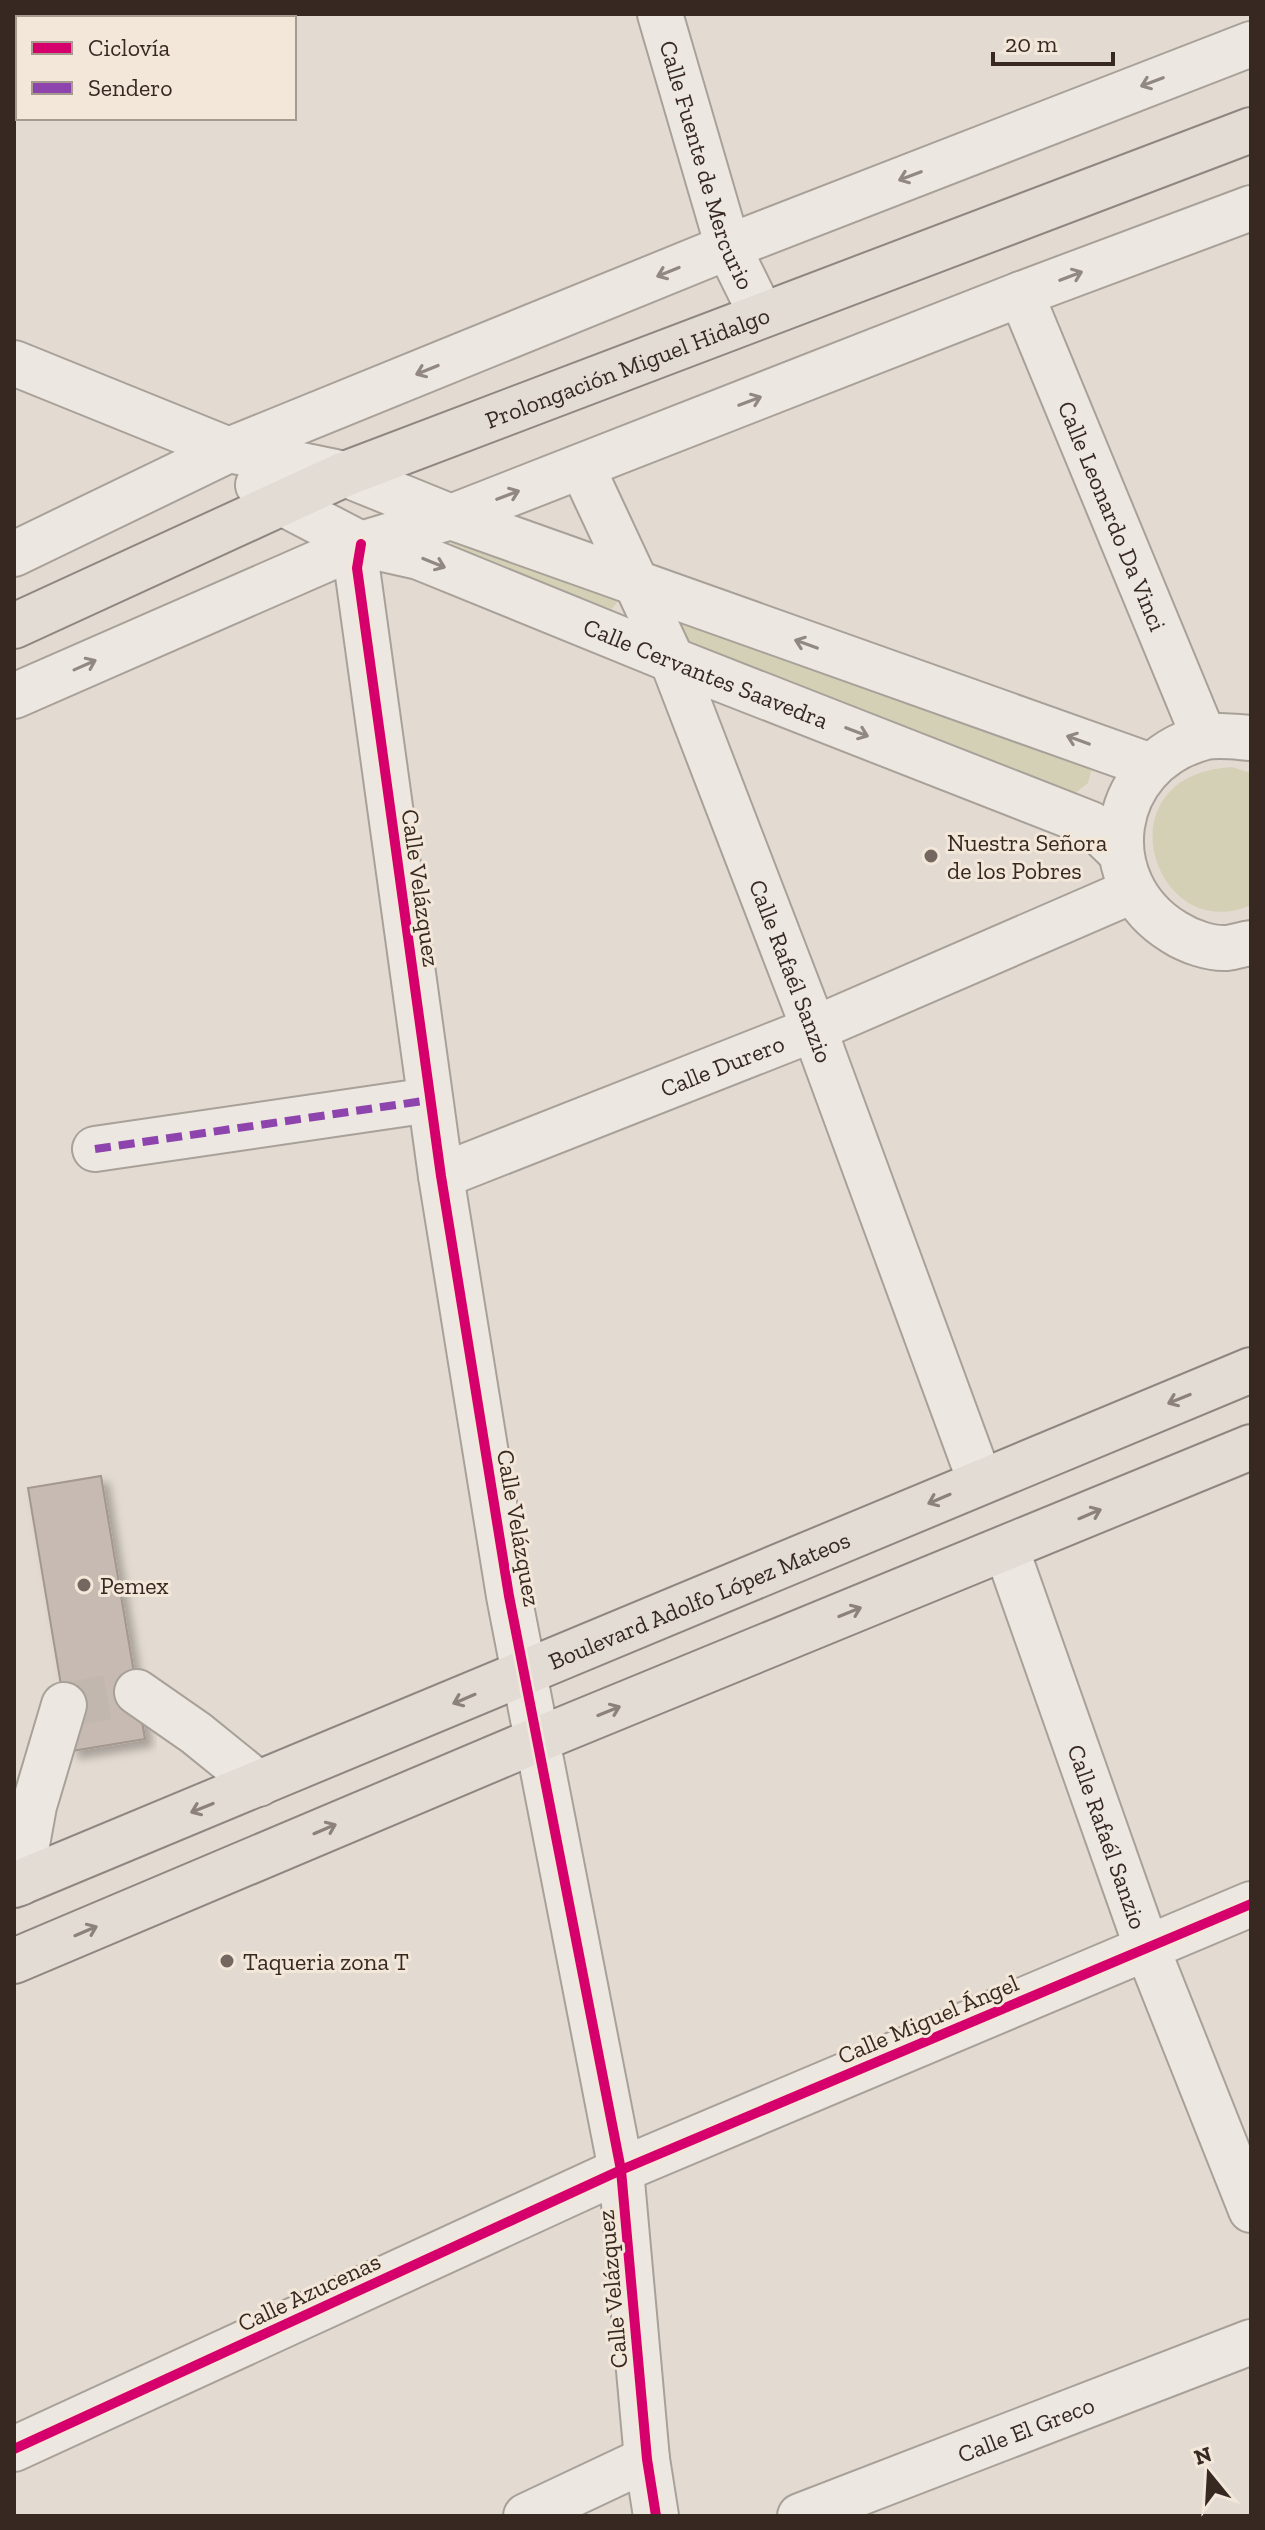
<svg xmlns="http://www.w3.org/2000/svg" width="1265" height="2530" viewBox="0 0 1265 2530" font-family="'Zilla Slab',serif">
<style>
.green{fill:#d4d0b5}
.building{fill:#c6bab2;stroke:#a39790;stroke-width:2;filter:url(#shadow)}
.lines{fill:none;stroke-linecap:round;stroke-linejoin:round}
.minor-tunnel{stroke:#c1b7ae;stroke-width:44;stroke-dasharray:44 22;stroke-linecap:butt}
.minor-casing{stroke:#a8a199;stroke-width:48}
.major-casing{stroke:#8e8680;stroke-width:48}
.minor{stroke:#ece7e1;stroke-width:44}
.major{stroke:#e2dcd4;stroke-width:44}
.quiet{stroke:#8e44ad;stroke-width:8;stroke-dasharray:16 8;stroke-linecap:butt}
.cycleway-casing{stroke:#f2e7d8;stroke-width:15}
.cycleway{stroke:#d6006c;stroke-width:10}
.oneway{stroke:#928882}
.oneway2{stroke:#8c827b}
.poi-dot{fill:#73675f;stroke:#f2e7d8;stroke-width:3}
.labels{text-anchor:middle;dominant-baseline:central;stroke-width:6;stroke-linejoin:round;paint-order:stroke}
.street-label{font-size:24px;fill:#372922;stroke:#f2e7d8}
.poi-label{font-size:24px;fill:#372922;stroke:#f2e7d8;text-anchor:start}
</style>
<defs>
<filter id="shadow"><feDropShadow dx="7" dy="7" stdDeviation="4" flood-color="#0004"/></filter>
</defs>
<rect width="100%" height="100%" fill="#e3dbd1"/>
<path class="green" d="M451,530L624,593L612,609L568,595L451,549Z
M673,609L1093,764L1088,783L1074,794L679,640Z
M1232,767L1251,773V905C1155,948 1097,775 1232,767Z"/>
<path class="building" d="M101,1476L145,1739L72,1751L28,1488Z"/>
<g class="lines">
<path class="minor-tunnel" d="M64,1705L137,1692"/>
<g class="minor-casing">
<g id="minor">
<path id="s1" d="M660,14L728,247L761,314"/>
<path id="s2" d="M1021,294L1204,737"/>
<path d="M14,363L229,450L345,474L451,517L1151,766"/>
<path id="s3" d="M582,467L672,660L814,1029L980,1481"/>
<path id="s4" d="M258,485L284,504L361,544L419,557L672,660L1091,824L1120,852"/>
<path d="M361,544L357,568L441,1176L509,1596L621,2170L647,2459L656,2516"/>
<path d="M14,554L229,450L728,247L1251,44"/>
<path d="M14,696L361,544L451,517L1021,294L1251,208"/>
<path d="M1251,738C1236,737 1216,734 1202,738C1108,764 1092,882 1174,932C1188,941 1210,949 1227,948C1235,947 1243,944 1251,943"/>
<path d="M95,1149L430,1100"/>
<path id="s5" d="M441,1176L814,1029L1132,891"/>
<path id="s6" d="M1006,1548L1147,1948L1251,2210"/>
<path d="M137,1692L196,1733L259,1784"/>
<path d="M20,1883L34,1806L64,1705"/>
<path d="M14,2449L621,2170L1251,1904"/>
<path d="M526,2516L647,2459"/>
<path id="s7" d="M800,2516L1251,2342"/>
</g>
</g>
<g class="major-casing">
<g id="major">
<path id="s8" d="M14,626L345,474L1251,130"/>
<path id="s9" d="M14,1885L1251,1370"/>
<path d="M14,1961L537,1740L1251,1447"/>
</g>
</g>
<use href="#minor" class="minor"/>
<use href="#major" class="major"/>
<path class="quiet" d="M95,1149L430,1100"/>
<g class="cycleway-casing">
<path id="cycleway" d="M361,544L357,568L441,1176L509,1596L621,2170L647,2459L656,2516
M14,2449L621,2170L1251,1904"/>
</g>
<use href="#cycleway" class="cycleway"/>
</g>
<defs><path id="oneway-shaft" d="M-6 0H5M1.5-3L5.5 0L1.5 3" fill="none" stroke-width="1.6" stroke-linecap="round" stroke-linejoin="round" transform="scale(2)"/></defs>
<g class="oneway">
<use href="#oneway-shaft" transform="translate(1152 82) rotate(159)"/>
<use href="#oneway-shaft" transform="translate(910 176) rotate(159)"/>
<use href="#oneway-shaft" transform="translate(668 272) rotate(158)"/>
<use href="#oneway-shaft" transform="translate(1071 276) rotate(-21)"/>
<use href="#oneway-shaft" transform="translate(427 370) rotate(158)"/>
<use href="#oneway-shaft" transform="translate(750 401) rotate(-21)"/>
<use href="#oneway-shaft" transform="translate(508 495) rotate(-21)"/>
<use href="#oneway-shaft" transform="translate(434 563) rotate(22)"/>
<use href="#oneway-shaft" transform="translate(806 644) rotate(-160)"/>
<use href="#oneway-shaft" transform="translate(85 665) rotate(-24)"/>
<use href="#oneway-shaft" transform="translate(857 732) rotate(21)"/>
<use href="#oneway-shaft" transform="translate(1078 740) rotate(-160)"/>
</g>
<g class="oneway2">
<use href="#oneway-shaft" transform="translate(1179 1399) rotate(158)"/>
<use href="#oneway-shaft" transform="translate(939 1499) rotate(157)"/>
<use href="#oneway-shaft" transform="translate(1090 1514) rotate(-23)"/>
<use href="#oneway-shaft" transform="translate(850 1612) rotate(-22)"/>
<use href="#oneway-shaft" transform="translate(464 1699) rotate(157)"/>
<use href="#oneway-shaft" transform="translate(609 1711) rotate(-22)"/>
<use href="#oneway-shaft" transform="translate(202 1808) rotate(158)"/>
<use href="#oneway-shaft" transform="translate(325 1829) rotate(-23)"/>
<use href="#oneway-shaft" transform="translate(86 1931) rotate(-23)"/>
</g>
<g class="poi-dot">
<circle cx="931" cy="856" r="8"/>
<circle cx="84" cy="1585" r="8"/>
<circle cx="227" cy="1961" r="8"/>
</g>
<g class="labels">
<g class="street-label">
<text stroke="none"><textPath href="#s1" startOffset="158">Calle Fuente de Mercurio</textPath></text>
<text stroke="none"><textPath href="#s8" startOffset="666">Prolongación Miguel Hidalgo</textPath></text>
<text stroke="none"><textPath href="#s2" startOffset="240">Calle Leonardo Da Vinci</textPath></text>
<text stroke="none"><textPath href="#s4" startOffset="488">Calle Cervantes Saavedra</textPath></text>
<text transform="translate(421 888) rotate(82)">Calle Velázquez</text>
<text stroke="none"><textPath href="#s3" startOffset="546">Calle Rafaél Sanzio</textPath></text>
<text stroke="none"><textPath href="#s5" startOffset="302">Calle Durero</textPath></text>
<text transform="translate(519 1528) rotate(80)">Calle Velázquez</text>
<text stroke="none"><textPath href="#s9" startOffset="742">Boulevard Adolfo López Mateos</textPath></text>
<text stroke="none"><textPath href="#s6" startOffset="306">Calle Rafaél Sanzio</textPath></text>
<text transform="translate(928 2019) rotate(-23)">Calle Miguel Ángel</text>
<text transform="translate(612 2289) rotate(-95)">Calle Velázquez</text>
<text transform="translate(309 2292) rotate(-25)">Calle Azucenas</text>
<text stroke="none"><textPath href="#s7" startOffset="242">Calle El Greco</textPath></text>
</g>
<g class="poi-label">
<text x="947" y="842">Nuestra Señora<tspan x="947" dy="28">de los Pobres</tspan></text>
<text x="100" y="1585">Pemex</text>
<text x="243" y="1961">Taqueria zona T</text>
</g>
</g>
<rect width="1265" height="2530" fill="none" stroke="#372922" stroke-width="32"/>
<rect x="16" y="16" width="280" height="104" fill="#f2e7d8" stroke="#a79b8f" stroke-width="2"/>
<rect x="32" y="42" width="40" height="12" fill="#d6006c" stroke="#a79b8f" stroke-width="2"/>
<text x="88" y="56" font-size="24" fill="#372922">Ciclovía</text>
<rect x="32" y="82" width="40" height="12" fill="#8e44ad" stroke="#a79b8f" stroke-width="2"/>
<text x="88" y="96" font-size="24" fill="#372922">Sendero</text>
<g transform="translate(1209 2474) rotate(342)" stroke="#f2e7d8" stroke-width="6" paint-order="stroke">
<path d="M0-6L14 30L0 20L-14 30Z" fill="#372922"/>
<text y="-12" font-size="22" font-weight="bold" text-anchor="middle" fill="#372922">N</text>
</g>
<path d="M993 52v12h120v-12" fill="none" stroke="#372922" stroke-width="4"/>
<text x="1005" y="52" font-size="24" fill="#372922" stroke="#f2e7d8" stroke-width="6" paint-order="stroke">20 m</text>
</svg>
